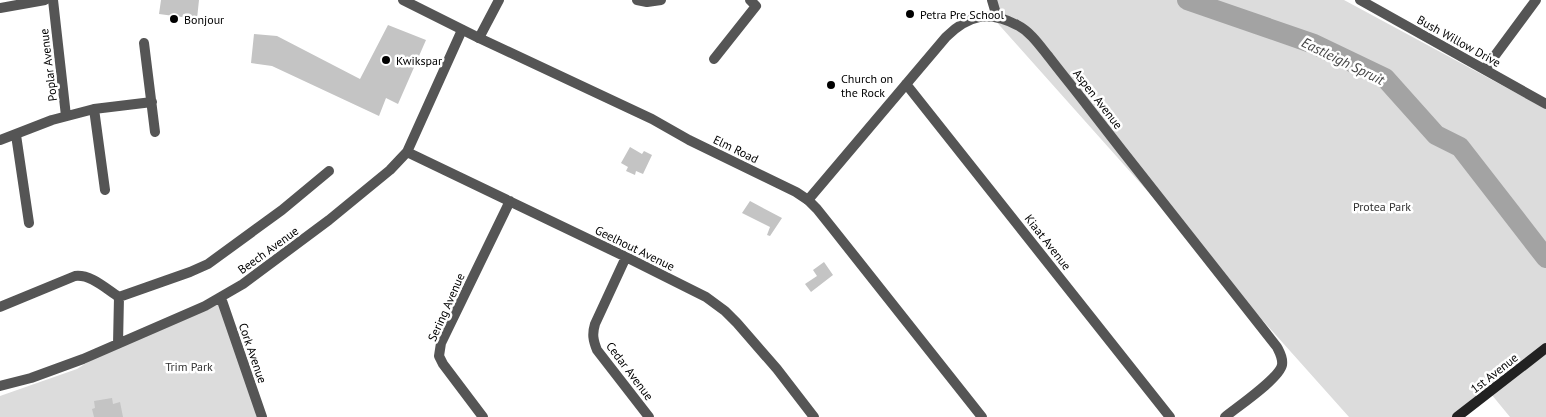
<svg xmlns="http://www.w3.org/2000/svg" width="1546" height="417" viewBox="0 0 1546 417" font-family="'PT Sans',sans-serif">
<style>
.green{fill:#dcdcdc}
.lines{fill:none;stroke-linecap:round;stroke-linejoin:round}
.river{stroke:#a3a3a3;stroke-width:20}
.building{fill:#c4c4c4}
.minor{stroke:#555;stroke-width:10}
.tertiary{stroke:#555;stroke-width:10}
.secondary{stroke:#222;stroke-width:10}
.poi-dot{fill:#000;stroke:#fff;stroke-width:2}
.labels{text-anchor:middle;dominant-baseline:central;stroke-width:5;stroke-linejoin:round;paint-order:stroke}
.poi-label{font-size:12px;fill:#000;stroke:#fff;text-anchor:start}
.street-label{font-size:12px;fill:#000;stroke:#fff}
.park-label{font-size:12px;fill:#333;stroke:#fff}
.water-label{font-size:14px;font-style:italic;fill:#444;stroke:#fff}
</style>
<rect width="100%" height="100%" fill="#fff"/>
<path class="green" d="M987,0H1344L1546,109V417H1510L1487,389L1452,417H1349L993,18Z
M219,298L261,417H0V396L77,369L94,358Z"/>
<g class="lines">
<path class="river" d="M1187,0L1314,44L1385,78L1436,135L1460,147L1546,258"/>
</g>
<path class="building" d="M161,0H199L197,19L159,14Z
M388,25L426,40L398,104L386,98L379,116L272,66L251,63L254,34L277,36L360,79Z
M630,147L642,154L644,151L652,155L643,174L636,171L635,175L626,171L628,167L621,163Z
M750,201L782,218L770,236L767,235L770,227L742,213Z
M824,262L833,275L811,292L805,284L817,276L813,270Z
M112,398L113,404L120,402L123,417H94L92,409L95,408L94,401Z"/>
<g class="lines">
<path class="minor" d="M53,0L66,116
M637,0L647,2L661,0
M992,0L997,17
M1360,0L1546,104
M0,8L45,0
M479,38L499,0
M144,43L155,132
M714,59L756,6L750,0
M1485,69L1536,0
M906,84L1170,417
M94,109L105,190
M16,135L29,223
M0,140L52,120L94,109L152,102
M407,152L626,257L706,297L725,311L737,323L777,369L814,417
M808,200L946,37C968,15 989,10 1017,25C1031,32 1040,46 1049,57C1062,74 1076,91 1089,108C1151,188 1214,267 1277,347C1280,353 1283,358 1282,365C1279,379 1237,407 1225,417
M626,257L595,324C592,334 593,340 597,350L649,417
M221,298L262,417
M0,307L75,276C91,274 106,289 119,297
M118,344L119,297L190,272L208,264L282,210L329,171
M0,386L31,378L83,359L205,306L243,284L329,220L390,170L407,152L462,30
M483,417L443,364L439,356L441,343L510,201"/>
<path class="tertiary" d="M403,0L479,38L652,119L689,140L796,192L808,200L817,209L833,229L982,417"/>
<path class="secondary" d="M1457,417L1546,348"/>
</g>
<g class="poi-dot">
<circle cx="910" cy="14" r="5"/>
<circle cx="174" cy="19" r="5"/>
<circle cx="386" cy="60" r="5"/>
<circle cx="831" cy="85" r="5"/>
</g>
<g class="labels">
<g class="poi-label">
<text x="920" y="14">Petra Pre School</text>
<text x="184" y="19">Bonjour</text>
<text x="396" y="60">Kwikspar</text>
<text x="841" y="78">Church on<tspan x="841" dy="14">the Rock</tspan></text>
</g>
<g class="street-label">
<text transform="translate(1459 41) rotate(29)">Bush Willow Drive</text>
<text transform="translate(48 65) rotate(-97)">Poplar Avenue</text>
<text transform="translate(1098 99) rotate(52)">Aspen Avenue</text>
<text transform="translate(736 149) rotate(26)">Elm Road</text>
<text transform="translate(1048 242) rotate(52)">Kiaat Avenue</text>
<text transform="translate(635 248) rotate(26)">Geelhout Avenue</text>
<text transform="translate(268 250) rotate(-36)">Beech Avenue</text>
<text transform="translate(446 307) rotate(-66)">Sering Avenue</text>
<text transform="translate(253 353) rotate(71)">Cork Avenue</text>
<text transform="translate(630 371) rotate(53)">Cedar Avenue</text>
<text transform="translate(1494 373) rotate(-38)">1st Avenue</text>
</g>
<g class="park-label">
<text x="1382" y="206">Protea Park</text>
<text x="189" y="366">Trim Park</text>
</g>
<g class="water-label">
<text transform="translate(1343 61) rotate(26)">Eastleigh Spruit</text>
</g>
</g>
</svg>
